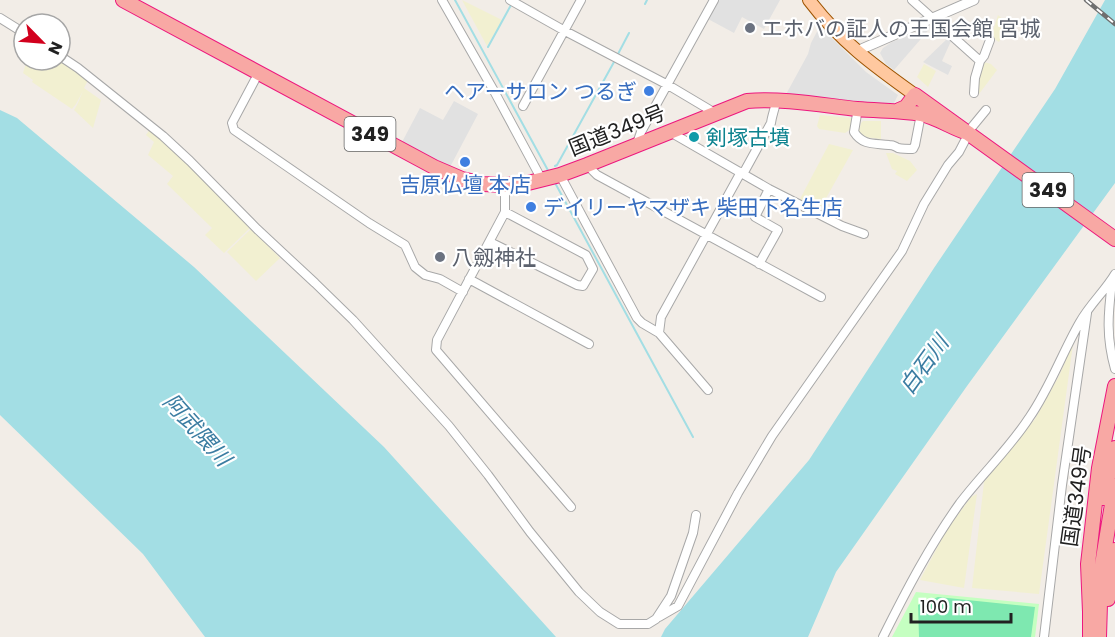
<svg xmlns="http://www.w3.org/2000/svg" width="1115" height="637" viewBox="0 0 1115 637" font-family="Poppins,'Noto Sans JP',sans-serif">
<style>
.farmland{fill:#f2f0d1}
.park{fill:#c5ffc1}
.pitch{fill:#7ee8b0}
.parking{fill:#e1e1e1}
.water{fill:#a3dee4}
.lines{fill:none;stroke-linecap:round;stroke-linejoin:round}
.stream{stroke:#a3dee4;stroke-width:2}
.minor-casing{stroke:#a8a8a8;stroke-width:10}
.tertiary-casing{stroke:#a8a8a8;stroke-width:11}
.primary-casing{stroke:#9e5400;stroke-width:14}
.trunk-casing{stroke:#ed177e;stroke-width:16}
.minor{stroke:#fff;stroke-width:8}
.tertiary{stroke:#fff;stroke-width:9}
.primary{stroke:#ffc89f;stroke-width:12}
.trunk{stroke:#f8a8a4;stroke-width:14}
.rail-casing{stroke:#6f6f6f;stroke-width:4.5}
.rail{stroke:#fff;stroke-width:2;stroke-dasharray:7;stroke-linecap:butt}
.worship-dot{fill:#6b7280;stroke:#fff;stroke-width:2}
.shop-dot{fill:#3f7fe0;stroke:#fff;stroke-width:2}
.culture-dot{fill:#0f9aa8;stroke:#fff;stroke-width:2}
.labels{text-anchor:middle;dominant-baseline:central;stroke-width:4.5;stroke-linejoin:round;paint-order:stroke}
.shield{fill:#fff;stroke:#646464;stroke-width:1.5}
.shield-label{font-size:20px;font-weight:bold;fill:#212121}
.worship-label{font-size:21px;fill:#5b616d;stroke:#fff;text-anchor:start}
.shop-label{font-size:21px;fill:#366cbe;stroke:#fff;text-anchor:end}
.street-label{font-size:21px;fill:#212121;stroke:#fff}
.culture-label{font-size:21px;fill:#0d838f;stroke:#fff;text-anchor:start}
.water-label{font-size:22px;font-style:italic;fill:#3b7da2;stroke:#fff}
</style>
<rect width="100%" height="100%" fill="#f2ede7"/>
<path class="farmland" d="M462,0L502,20L487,46Z
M998,15L1008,24L999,42L991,37Z
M27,60H45L48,61L49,60H58L88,80L84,88L101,100L93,128L74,110L77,105L83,91L76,104L72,109L32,82L33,80L23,73Z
M984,62L991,64L997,70L979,94L976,92L981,65Z
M924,64L936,71L928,87L917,77Z
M820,115L852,118L851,129L845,133L819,129L817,126Z
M863,121H881V139L865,137L858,134L861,123Z
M150,129L162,138L251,227L224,253L205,235L212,228L167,184L173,176L148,155L154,142L146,135Z
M829,144L853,150L820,209L800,199Z
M886,153H893L910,161L917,170L907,181L895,174L897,171L892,169Z
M251,229L280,258L256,281L227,252Z
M1073,344L1039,594L972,588L984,482L1035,419L1059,376Z
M977,494L964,588L920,580L946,531L971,497Z"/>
<path class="park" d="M916,592L1039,604L1035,637H892Z"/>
<path class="pitch" d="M938,597L1035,607L1031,637H919L918,605Z"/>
<path class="parking" d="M717,0H780L764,29L742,17L734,33L708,19Z
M933,25L894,70L886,64L880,53L883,48L892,42Z
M820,26L866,72L898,95L894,103H860L784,98L808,54L811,43Z
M948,38L951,41L942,61L952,66L948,75L923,62Z
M454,101L478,114L449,169L401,144L420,108L443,120Z"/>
<path class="water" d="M1105,0H1115V183L967,386L836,572L808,637H661L665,629L809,460L934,268L1055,89Z
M0,110L17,118L194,267L384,447L556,637H205L143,554L0,415Z"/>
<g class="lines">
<path class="stream" d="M455,0L550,174
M645,4L647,0
M488,47L511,5
M618,54L629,33
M555,166L557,165L614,62
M554,181L693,437"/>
<g class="minor-casing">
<path id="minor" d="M442,0L494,91L542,180
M510,0L565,31L668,85L715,113
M912,0L980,61L975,78L974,93
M0,18L24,33
M60,56L78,68L163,136L190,161L257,229L315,283L353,320L449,426L488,475L530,532L579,592L600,612L619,624H648L656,619L671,596L693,533L696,515
M980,61L984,56L990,40
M258,74L232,123L234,130L369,223L405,245L415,267L425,275L440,279L463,292
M523,106L581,0
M861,109L857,114L854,132C863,146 875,143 889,145C894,145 894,146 898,148C903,149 908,149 913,149L915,145L921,114
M670,132L769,189L842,226L864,234
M636,146L641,132L714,0
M587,165L597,175L821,297
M743,174L771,123C772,115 775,109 776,101
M560,175L637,318L642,323L659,333L708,390
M505,185V212L437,340L436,350L571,507
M490,242L577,285L583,286L593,269L586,255L505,212
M759,264L778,230L755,217L769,189
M469,279L589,344
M1112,282C1108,314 1106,337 1115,369
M659,333L661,317L741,172
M659,617L678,606L738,493L772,436L902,251L924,204L948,165L959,152L972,127L986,110
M883,637C906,591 930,545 960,503C982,474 1009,449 1029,418C1050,388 1062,353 1080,322C1090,304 1105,291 1115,274
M1044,637L1062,485L1087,313"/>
</g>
<g class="tertiary-casing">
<path id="tertiary" d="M857,51L974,0"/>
</g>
<g class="primary-casing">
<path id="primary" d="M809,0C840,41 873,65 915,95"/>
</g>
<g class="trunk-casing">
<path id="trunk" d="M123,0L434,167L462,179L483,184L505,185L524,184L560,175L587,165L747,101C783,98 821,105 857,109C879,111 900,110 921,114C938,118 952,128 968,133
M899,110L906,107L915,95L1115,239
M1103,498L1115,448
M1108,599L1115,550
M1090,612L1088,564L1099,468L1115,386
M1090,637V603
M1099,637L1101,571L1115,486"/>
</g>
<use href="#minor" class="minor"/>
<use href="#tertiary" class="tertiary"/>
<use href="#primary" class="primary"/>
<use href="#trunk" class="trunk"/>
<g class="rail-casing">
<path id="rail" d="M1086,0L1115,24"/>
</g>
<use href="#rail" class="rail"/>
</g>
<g class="worship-dot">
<circle cx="750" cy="28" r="6"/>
<circle cx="440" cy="257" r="6"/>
</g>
<g class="shop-dot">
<circle cx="649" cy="91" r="6"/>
<circle cx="465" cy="162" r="6"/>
<circle cx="531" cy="207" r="6"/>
</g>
<circle class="culture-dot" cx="694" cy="137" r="6"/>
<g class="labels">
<g class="shield">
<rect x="344.5" y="117" width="51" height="34" rx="4.5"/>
<rect x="1022.5" y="173" width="51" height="34" rx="4.5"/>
</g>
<g class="shield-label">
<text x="370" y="134">349</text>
<text x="1048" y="190">349</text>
</g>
<g class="worship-label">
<text x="762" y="28">エホバの証人の王国会館 宮城</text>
<text x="452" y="257">八劔神社</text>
</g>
<g class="shop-label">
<text x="637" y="91">ヘアーサロン つるぎ</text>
<text x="465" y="184" text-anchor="middle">吉原仏壇 本店</text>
<text x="543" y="207" text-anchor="start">デイリーヤマザキ 柴田下名生店</text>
</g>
<g class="street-label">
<text transform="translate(617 130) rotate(-22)">国道349号</text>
<text transform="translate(1076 496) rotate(-82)">国道349号</text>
</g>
<g class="culture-label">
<text x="706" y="137">剣塚古墳</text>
</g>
<g class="water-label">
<text transform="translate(924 365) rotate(-54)">白石川</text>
<text transform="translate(197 430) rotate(48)">阿武隈川</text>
</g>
</g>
<g transform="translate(42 42) rotate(115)"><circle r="28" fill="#ffffff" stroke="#a6a6a6" stroke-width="1.5"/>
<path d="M0-4.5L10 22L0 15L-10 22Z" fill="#d2001d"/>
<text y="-9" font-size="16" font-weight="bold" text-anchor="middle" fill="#212121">N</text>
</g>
<path d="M911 613v9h100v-9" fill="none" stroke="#212121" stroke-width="3"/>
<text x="920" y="613" font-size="18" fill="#212121" stroke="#ffffff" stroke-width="4.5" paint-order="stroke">100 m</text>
</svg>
